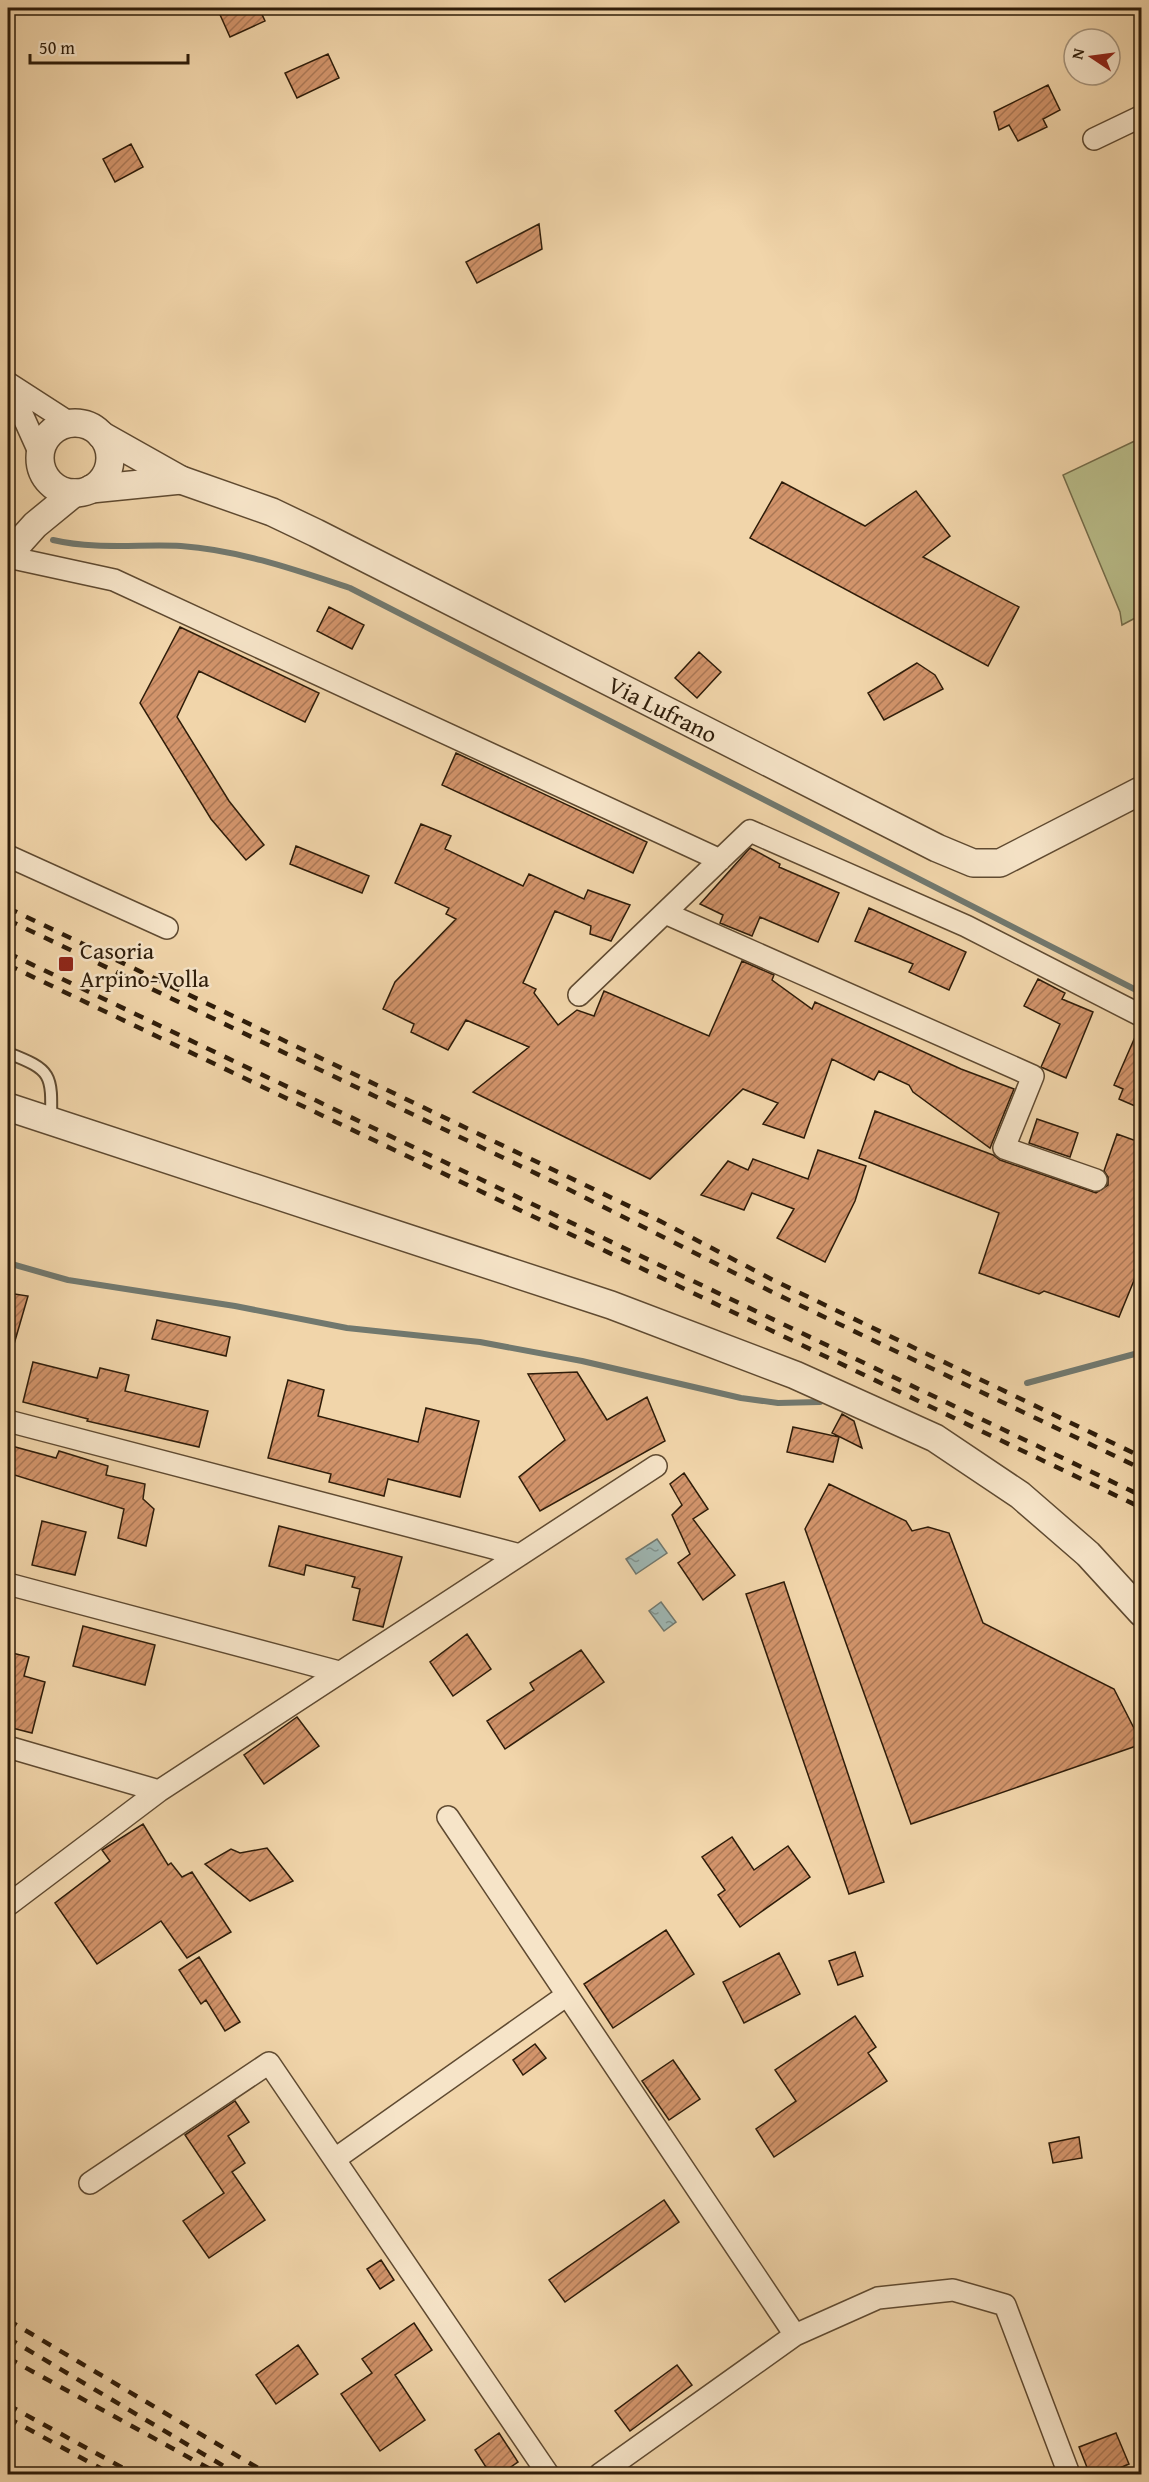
<svg xmlns="http://www.w3.org/2000/svg" width="1149" height="2482" viewBox="0 0 1149 2482" font-family="'Gentium Book Plus',serif">
<style>
.grass{fill:#b9bd8a;stroke:#746c4a;stroke-width:1.5}
.water{fill:url(#water-ripples);stroke:#71786e;stroke-width:1.5}
.lines{fill:none;stroke-linecap:round;stroke-linejoin:round}
.stream{stroke:#71786e;stroke-width:6}
.building{fill:url(#building-hatch);stroke:#2e1c09;stroke-width:1.5}
.service-casing{stroke:#5f4a31;stroke-width:14}
.minor-casing{stroke:#5f4a31;stroke-width:24}
.tertiary-casing{stroke:#5f4a31;stroke-width:30}
.service{stroke:#f6e4c8;stroke-width:10}
.minor{stroke:#f6e4c8;stroke-width:21}
.tertiary{stroke:#f6e4c8;stroke-width:27}
.rail{stroke:#2e1c09;stroke-width:4.5;stroke-dasharray:10 10;stroke-linecap:butt}
.poi-dot{fill:#8f2418;stroke:#f6e4c8;stroke-width:2}
.labels{text-anchor:middle;dominant-baseline:central;stroke-width:5;stroke-linejoin:round;paint-order:stroke}
.street-label{font-size:24px;fill:#2e1c09;stroke:#f6e4c8}
.poi-label{font-size:24px;fill:#2e1c09;stroke:#f6e4c8;text-anchor:start}
</style>
<defs>
<pattern id="water-ripples" width="26" height="14" patternUnits="userSpaceOnUse" patternTransform="scale(1.5)"><rect width="26" height="14" fill="#9eb6b2"/><path d="M2 4q2-2 4 0t4 0M15 11q2-2 4 0t4 0" fill="none" stroke="#81938f"/></pattern>
<pattern id="building-hatch" width="6" height="6" patternUnits="userSpaceOnUse" patternTransform="scale(1.5)"><rect width="6" height="6" fill="#d2946b"/><path d="M-1 1l2-2M0 6l6-6M5 7l2-2" fill="none" stroke="#ab7856"/></pattern>
</defs>
<rect width="100%" height="100%" fill="#f1d5aa"/>
<filter id="stains"><feTurbulence type="fractalNoise" baseFrequency=".00333" numOctaves="4"/><feColorMatrix values="0 0 0 0 .2 0 0 0 0 .09 0 0 0 0 .02 0 0 0 .5 -.17"/></filter>
<radialGradient id="worn" r=".72"><stop offset=".6" stop-color="#630" stop-opacity="0"/><stop offset="1" stop-color="#630" stop-opacity=".3"/></radialGradient>
<path class="grass" d="M1141,438V615L1122,625L1120,612L1063,475Z"/>
<path class="water" d="M657,1539L667,1553L636,1574L626,1559Z
M661,1602L676,1622L664,1631L649,1611Z"/>
<g class="lines">
<path class="stream" d="M8,530H10
M53,540C96,550 139,544 181,546C239,550 296,570 350,588L1142,993
M8,1263L68,1280L235,1306L347,1328L480,1342L582,1361L741,1398L778,1403L820,1402
M1027,1383L1142,1352"/>
</g>
<path class="building" d="M217,8H259L265,21L230,37Z
M328,54L339,78L297,98L285,73Z
M1048,85L1060,110L1043,119L1047,127L1018,141L1009,125L999,130L994,112Z
M131,144L143,167L115,182L103,159Z
M539,224L542,249L477,283L466,262Z
M782,482L865,526L916,491L950,536L923,557L1019,607L988,666L750,538Z
M329,607L364,625L352,649L317,631Z
M180,627L319,693L305,722L199,671L177,717L229,801L264,845L246,860L211,819L140,703Z
M699,652L721,672L697,698L675,678Z
M917,663L935,675L943,689L884,720L868,693Z
M456,753L647,842L633,873L442,785Z
M421,824L451,836L445,849L523,886L529,874L584,899L588,890L630,905L611,941L590,934L591,926L555,911L523,983L536,989L534,993L558,1025L577,1010L594,1016L604,991L709,1036L742,961L774,975L772,980L812,1009L815,1002L961,1069L1014,1089L990,1148L913,1092L909,1085L879,1071L874,1080L832,1059L804,1138L763,1124L778,1103L743,1089L650,1179L473,1092L529,1047L466,1020L448,1050L411,1032L414,1024L383,1009L395,982L456,919L446,914L449,908L395,883Z
M296,846L369,876L362,893L290,864Z
M750,848L780,864L779,867L839,893L818,942L760,917L752,936L720,923L723,915L700,904Z
M869,908L966,952L949,990L909,972L913,964L855,941Z
M1038,979L1065,993L1062,999L1093,1012L1066,1078L1041,1067L1060,1024L1024,1006Z
M1139,1028L1142,1029V1092L1135,1106L1119,1099L1123,1089L1114,1085Z
M875,1111L993,1155L1000,1160L1096,1193L1108,1185V1177L1104,1171L1117,1134L1142,1143V1261L1119,1317L1044,1291L1039,1294L979,1273L999,1213L859,1158Z
M1037,1119L1078,1133L1070,1157L1029,1143Z
M818,1150L866,1166L855,1201L825,1262L777,1238L794,1209L752,1193L744,1210L701,1195L728,1161L748,1170L753,1159L808,1179Z
M8,1293L28,1296L12,1351L8,1350Z
M157,1320L230,1337L226,1356L152,1339Z
M33,1362L97,1378L100,1368L129,1375L125,1391L208,1411L199,1447L87,1421L88,1419L23,1402Z
M577,1372L607,1420L647,1397L665,1441L540,1511L519,1477L565,1440L528,1374Z
M288,1380L324,1390L318,1416L418,1442L426,1408L479,1421L460,1497L388,1479L384,1496L329,1482L331,1474L268,1458Z
M842,1414L854,1421L862,1448L832,1433Z
M793,1427L839,1437L833,1462L787,1452Z
M8,1445L56,1458L59,1451L108,1466L106,1475L145,1484L143,1499L154,1509L146,1546L118,1538L124,1509L8,1473Z
M684,1473L708,1509L693,1519L735,1575L703,1600L678,1563L690,1554L672,1515L682,1505L670,1484Z
M829,1484L906,1521L912,1531L928,1527L949,1533L983,1623L1114,1689L1142,1744L911,1824L805,1529Z
M42,1521L86,1532L75,1575L32,1565Z
M279,1526L402,1557L383,1627L353,1620L360,1589L352,1587L355,1577L306,1565L304,1575L269,1566Z
M784,1582L884,1882L849,1894L746,1594Z
M83,1626L155,1645L145,1685L73,1666Z
M467,1634L491,1669L453,1696L430,1662Z
M581,1650L604,1682L505,1749L487,1721L534,1690L530,1683Z
M8,1652L29,1657L24,1676L45,1682L32,1733L8,1727Z
M297,1717L319,1746L264,1784L244,1755Z
M143,1824L168,1865L171,1863L182,1877L192,1872L231,1932L187,1958L161,1921L97,1964L55,1903L110,1861L102,1850Z
M732,1837L754,1870L788,1846L810,1877L740,1927L718,1895L725,1890L702,1857Z
M267,1848L293,1881L250,1901L205,1864L231,1849L240,1853Z
M666,1930L694,1974L613,2028L584,1984Z
M855,1952L863,1976L838,1985L829,1961Z
M779,1953L800,1994L744,2023L723,1982Z
M199,1957L240,2022L225,2031L206,2000L201,2004L179,1970Z
M855,2016L876,2047L868,2053L887,2081L774,2157L756,2129L796,2101L775,2070Z
M535,2044L546,2058L523,2075L513,2060Z
M673,2060L700,2099L669,2120L642,2081Z
M235,2101L249,2122L228,2136L245,2163L232,2172L265,2220L209,2258L183,2221L224,2193L185,2135Z
M1079,2137L1082,2158L1053,2163L1049,2143Z
M664,2200L679,2222L565,2302L549,2280Z
M381,2260L394,2280L380,2289L367,2269Z
M414,2323L432,2350L395,2375L425,2420L380,2451L341,2394L372,2373L362,2359Z
M298,2345L318,2374L276,2404L256,2375Z
M677,2365L692,2385L630,2431L615,2411Z
M499,2433L518,2462L499,2475H491L475,2450Z
M1116,2433L1129,2464L1103,2475H1090L1079,2447Z"/>
<g class="lines">
<g class="service-casing">
<path id="service" d="M8,1053C52,1070 52,1074 51,1120"/>
</g>
<g class="minor-casing">
<path id="minor" d="M1094,139L1142,116
M8,383L40,454
M8,383L70,423
M8,557L114,580L720,860
M8,856L167,928
M665,913L1033,1076L1004,1148L1096,1180
M579,995L750,831L966,926L1142,1016
M8,1421L520,1555
M8,1584L339,1672
M8,1747L159,1791
M448,1817L795,2335
M8,1905L159,1791L656,1466
M335,2159L567,1995
M90,2183L269,2063L548,2474
M600,2474L795,2335L878,2298L953,2290L1005,2305L1069,2474"/>
</g>
<g class="tertiary-casing">
<g id="tertiary">
<circle cx="75" cy="458" r="35"/>
<path id="s1" d="M101,435L181,480L272,512L316,533L937,848L973,863H1000L1142,790"/>
<path d="M91,489L181,480"/>
<path d="M8,555L35,525L74,493"/>
<path d="M8,1107L611,1305L795,1375L935,1438L1020,1495L1088,1554L1142,1613"/>
</g>
</g>
<use href="#service" class="service"/>
<use href="#minor" class="minor"/>
<use href="#tertiary" class="tertiary"/>
<path class="rail" d="M8,908L660,1221L775,1281L1142,1457
M8,920L562,1186L770,1291L1142,1469
M8,953L1142,1496
M8,965L1142,1508
M8,2320L268,2474
M8,2338L237,2474
M8,2358L219,2474
M8,2405L134,2474
M8,2418L111,2474"/>
</g>
<rect class="poi-dot" x="58" y="956" width="16" height="16" rx="3"/>
<g class="labels">
<g class="street-label">
<text stroke="none"><textPath href="#s1" startOffset="626">Via Lufrano</textPath></text>
</g>
<g class="poi-label">
<text x="80" y="950">Casoria<tspan x="80" dy="28">Arpino-Volla</tspan></text>
</g>
</g>
<rect width="1149" height="2482" fill="none" stroke="#f1d5aa" stroke-width="30"/>
<rect x="9" y="9" width="1131" height="2464" fill="none" stroke="#2e1c09" stroke-width="3"/>
<rect x="15" y="15" width="1119" height="2452" fill="none" stroke="#2e1c09" stroke-width="1.5"/>
<g transform="translate(1092 57) rotate(283)"><circle r="28" fill="#f6e4c8" stroke="#a6947c" stroke-width="1.5"/>
<path d="M0-4.5L10 22L0 15L-10 22Z" fill="#8f2418"/>
<text y="-9" font-size="16" font-weight="bold" text-anchor="middle" fill="#2e1c09">N</text>
</g>
<path d="M30 54v9h158v-9" fill="none" stroke="#2e1c09" stroke-width="3"/>
<text x="39" y="54" font-size="18" fill="#2e1c09" stroke="#f6e4c8" stroke-width="4.5" paint-order="stroke">50 m</text>
<rect width="100%" height="100%" filter="url(#stains)"/>
<rect width="100%" height="100%" fill="url(#worn)"/>
</svg>
